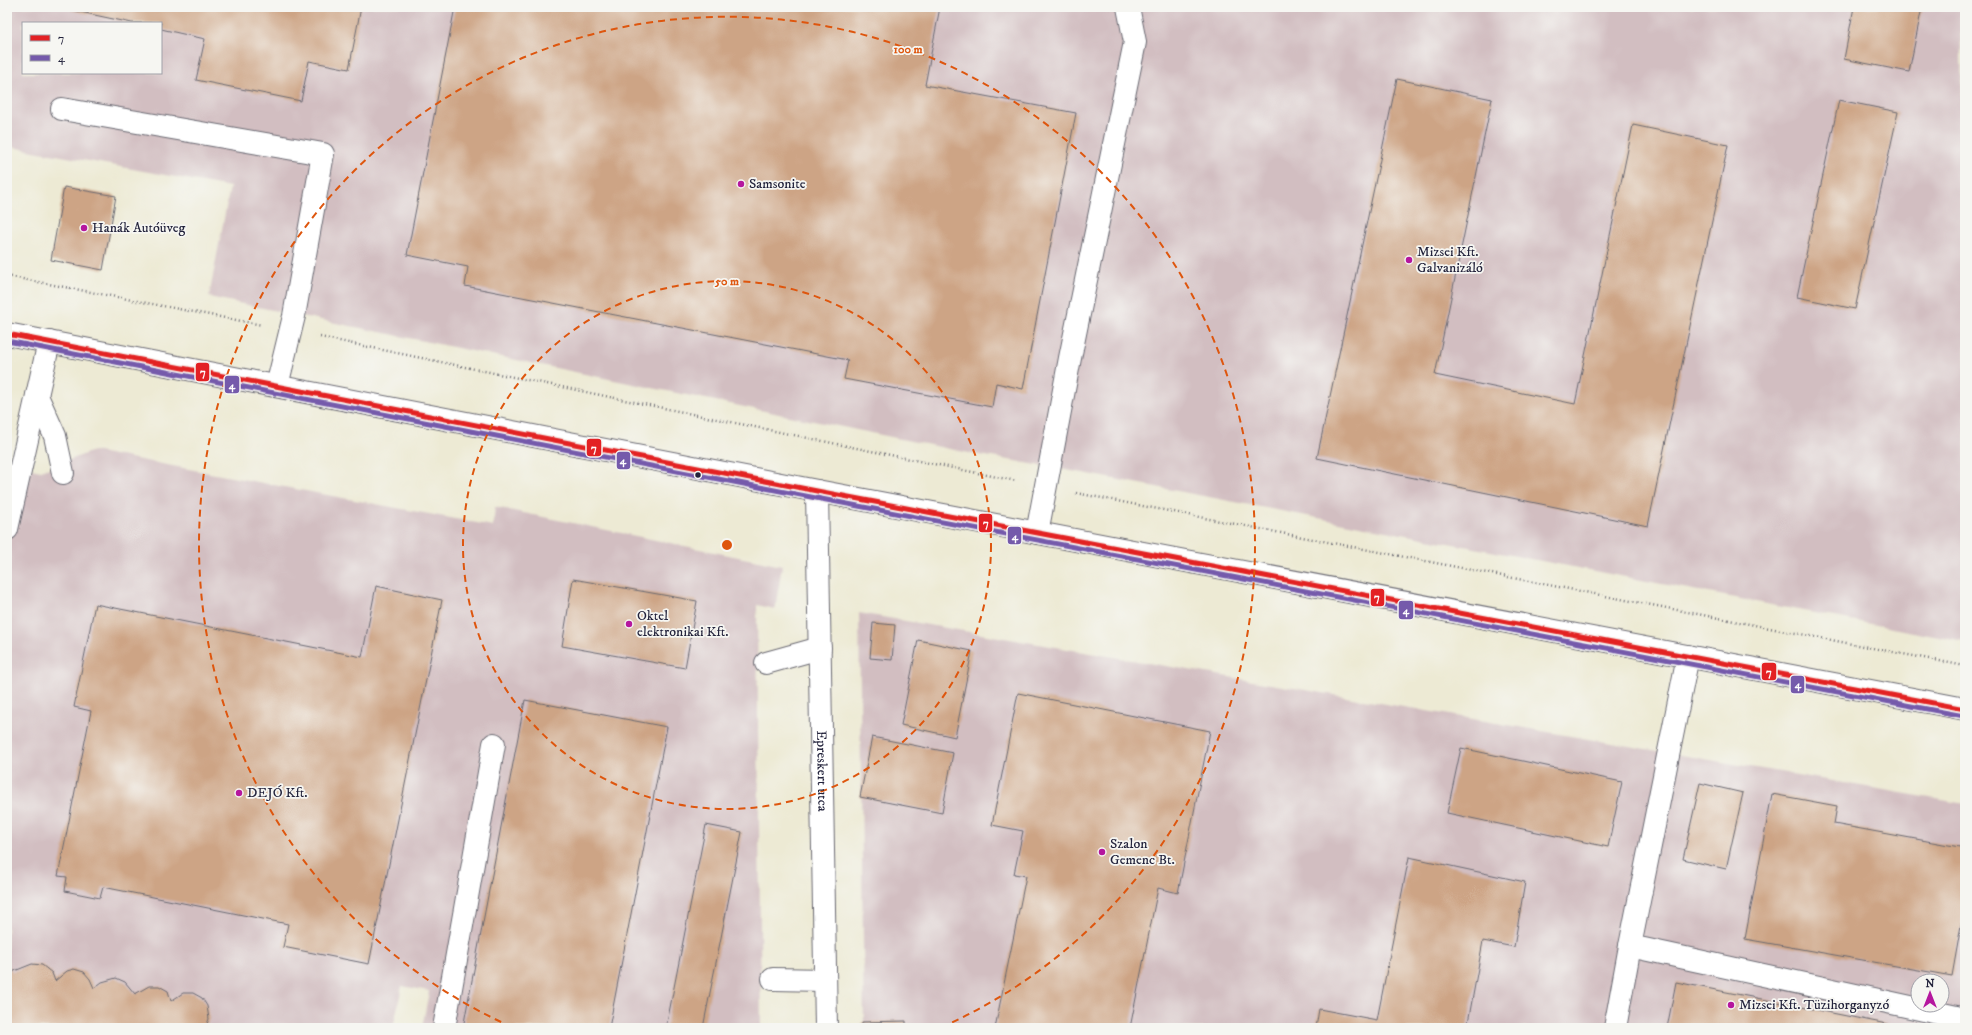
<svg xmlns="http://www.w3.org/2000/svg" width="1972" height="1035" viewBox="0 0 1972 1035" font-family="'IM FELL DW Pica',serif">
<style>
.industrial{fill:#d2bec1;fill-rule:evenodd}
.building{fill:#cda485}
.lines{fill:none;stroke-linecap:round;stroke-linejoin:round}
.minor-casing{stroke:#696871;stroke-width:24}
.path{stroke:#696871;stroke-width:2.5;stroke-dasharray:1 3;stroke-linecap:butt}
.minor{stroke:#fff;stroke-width:22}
.bus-1-casing{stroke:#f6f6f2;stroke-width:8}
.bus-2-casing{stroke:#f6f6f2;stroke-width:8}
.bus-1{stroke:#e32124;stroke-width:5}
.bus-2{stroke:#755aab;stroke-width:5}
.ring{fill:none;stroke:#de560e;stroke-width:2;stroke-dasharray:7 5}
.poi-dot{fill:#b5179e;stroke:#f6f6f2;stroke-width:1.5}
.bus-dot{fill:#22223b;stroke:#f6f6f2;stroke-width:1.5}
.labels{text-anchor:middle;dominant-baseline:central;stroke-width:3.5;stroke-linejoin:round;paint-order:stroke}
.poi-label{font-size:14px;fill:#22223b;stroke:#f6f6f2;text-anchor:start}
.street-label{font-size:14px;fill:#22223b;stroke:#f6f6f2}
.centre{fill:#de560e;stroke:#f6f6f2;stroke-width:2}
.ring-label{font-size:12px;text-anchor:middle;font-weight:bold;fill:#de560e;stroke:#f6f6f2;stroke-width:3.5;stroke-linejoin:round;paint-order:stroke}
.line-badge{stroke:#f6f6f2;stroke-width:1.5}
.badge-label{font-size:11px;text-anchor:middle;font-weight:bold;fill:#fff}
</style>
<rect width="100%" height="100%" fill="#f6f6f2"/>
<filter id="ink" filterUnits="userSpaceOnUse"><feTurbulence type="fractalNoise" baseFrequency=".025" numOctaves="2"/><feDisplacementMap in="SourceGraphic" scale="8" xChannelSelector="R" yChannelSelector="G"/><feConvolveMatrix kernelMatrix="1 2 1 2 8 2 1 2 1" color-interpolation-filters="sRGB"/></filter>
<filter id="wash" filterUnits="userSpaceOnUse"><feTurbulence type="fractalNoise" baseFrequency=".012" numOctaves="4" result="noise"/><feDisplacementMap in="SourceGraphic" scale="16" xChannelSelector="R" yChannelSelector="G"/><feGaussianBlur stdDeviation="0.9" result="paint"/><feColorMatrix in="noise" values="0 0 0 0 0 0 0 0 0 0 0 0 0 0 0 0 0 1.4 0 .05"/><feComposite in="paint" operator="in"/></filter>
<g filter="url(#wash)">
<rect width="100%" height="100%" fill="#edead4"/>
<path class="industrial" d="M7,7H1960L1965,232V642L1083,473L974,454L209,297L230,187L7,146ZM23,23H161V73H23Z
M93,451L493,526L495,507L782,566L775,609L757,605L761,1028H422L429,991L402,986L393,1028H7V464L41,471Z
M859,613L1965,804V1028H864ZM1918,981H1942V1005H1918Z"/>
<g id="blocks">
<path class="building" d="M71,7H361L349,69L309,61L301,101L196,80L205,39L161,29V23H132L71,10Z
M455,7H940L925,85L1076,113L1023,389L996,383L992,407L844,379L848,360L465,286L468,267L407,255Z
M1854,7H1922L1909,72L1844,59Z
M1397,79L1492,99L1435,375L1575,404L1633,125L1728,145L1648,526L1317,458Z
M1839,100L1898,112L1855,309L1797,297Z
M64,187L116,196L103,270L51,260Z
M573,579L697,601L685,668L562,646Z
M376,586L442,600L369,964L283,947L288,924L103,887L100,898L65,891L67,877L58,876L91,711L74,707L95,604L362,657Z
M873,623L895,625L892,660L870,658Z
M918,640L972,651L955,737L901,725Z
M1018,693L1210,731L1178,893L1158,888L1130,1028H995L1026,876L1014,874L1023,831L992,825Z
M525,700L667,727L609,1028H463Z
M872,737L953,753L942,813L860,797Z
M1461,748L1622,782L1608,847L1447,813Z
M1700,783L1743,793L1726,869L1683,859Z
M1772,794L1837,806L1834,824L1965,848V903L1952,976L1745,939Z
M706,825L742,832L703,1028H666Z
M1409,857L1525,882L1514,947L1483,941L1467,1028H1316L1319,1009L1377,1020Z
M7,962L12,972L32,964L42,965L52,973L55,981L67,971L74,969L84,972L90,979L94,988L102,982L116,978L125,982L135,994L149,986H159L168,991L171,1001L183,993H193L202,998L207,1006L209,1019L205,1028H7Z
M1676,982L1902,1027V1028H1667Z
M906,1021V1028H862V1022Z"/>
</g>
</g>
<g filter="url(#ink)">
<use href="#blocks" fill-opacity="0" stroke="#696871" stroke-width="1"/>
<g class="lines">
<g class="minor-casing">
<g id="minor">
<path d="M62,109L323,154L294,316L277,386"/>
<path d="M7,334L817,491L1965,709"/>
<path d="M37,396L55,436L63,473"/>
<path id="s1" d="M817,491L826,1028"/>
<path d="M7,529L49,342"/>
<path d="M1037,533L1070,358L1135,42L1128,7"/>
<path d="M1688,656L1630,946L1961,1018"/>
<path d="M766,663L820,648"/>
<path d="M773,979L825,980"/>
<path d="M444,1028L494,744"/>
<path d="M1615,1028L1630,946"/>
</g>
</g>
<path class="path" d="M7,276L262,325
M320,337L1016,481
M1076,493L1965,666"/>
<use href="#minor" class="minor"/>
<g class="bus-1-casing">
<path id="bus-1" d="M7,334L817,491L1965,709"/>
</g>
<g class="bus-2-casing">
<path id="bus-2" d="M7,341L816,498L1964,716"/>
</g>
<use href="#bus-1" class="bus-1"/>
<use href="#bus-2" class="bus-2"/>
</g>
</g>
<g class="ring">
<circle cx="727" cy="545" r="264"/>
<path d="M512 1027A528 528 0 1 1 942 1027"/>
</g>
<g class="poi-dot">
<circle cx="741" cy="184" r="4"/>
<circle cx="84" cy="228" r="4"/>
<circle cx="1409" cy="260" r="4"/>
<circle cx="629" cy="624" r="4"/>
<circle cx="239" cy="793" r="4"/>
<circle cx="1102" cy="852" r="4"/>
<circle cx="1731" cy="1005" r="4"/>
</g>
<circle class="bus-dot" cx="698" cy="475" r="3.5"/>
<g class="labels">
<g class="poi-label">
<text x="749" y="184">Samsonite</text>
<text x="92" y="228">Hanák Autóüveg</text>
<text x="1417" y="252">Mizsei Kft.<tspan x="1417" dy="16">Galvanizáló</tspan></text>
<text x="637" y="616">Oktel<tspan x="637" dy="16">elektronikai Kft.</tspan></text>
<text x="247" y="793">DEJÓ Kft.</text>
<text x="1110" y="844">Szalon<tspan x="1110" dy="16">Gemenc Bt.</tspan></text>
<text x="1739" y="1005">Mizsei Kft. Tüzihorganyzó</text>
</g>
<g class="street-label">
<text stroke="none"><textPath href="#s1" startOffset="280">Epreskert utca</textPath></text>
</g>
</g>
<circle cx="727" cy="545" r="6" class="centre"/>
<g class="ring-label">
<text x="908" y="53">100 m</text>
<text x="727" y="285">50 m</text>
</g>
<g class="line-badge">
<rect x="195" y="362" width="15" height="20" rx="4" fill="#e32124"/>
<rect x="224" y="375" width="16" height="19" rx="4" fill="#755aab"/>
<rect x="586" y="438" width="16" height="19" rx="4" fill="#e32124"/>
<rect x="616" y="451" width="15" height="19" rx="4" fill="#755aab"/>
<rect x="978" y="513" width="15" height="20" rx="4" fill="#e32124"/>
<rect x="1007" y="526" width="15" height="19" rx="4" fill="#755aab"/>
<rect x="1370" y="588" width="15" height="19" rx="4" fill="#e32124"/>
<rect x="1398" y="600" width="16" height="20" rx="4" fill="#755aab"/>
<rect x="1761" y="662" width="16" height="19" rx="4" fill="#e32124"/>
<rect x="1790" y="675" width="15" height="19" rx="4" fill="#755aab"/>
</g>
<g class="badge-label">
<text x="203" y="376">7</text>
<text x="232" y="389">4</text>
<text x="594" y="452">7</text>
<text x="623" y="464">4</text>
<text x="986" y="527">7</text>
<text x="1015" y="540">4</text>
<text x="1377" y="601">7</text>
<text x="1406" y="614">4</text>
<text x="1769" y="676">7</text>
<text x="1798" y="688">4</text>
</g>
<rect width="1972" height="1035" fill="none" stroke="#f6f6f2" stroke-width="24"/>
<rect x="22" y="22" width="140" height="52" fill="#f6f6f2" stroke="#a1a1a9"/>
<rect x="30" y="35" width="20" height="6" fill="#e32124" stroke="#a1a1a9"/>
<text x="58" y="42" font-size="12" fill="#22223b">7</text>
<rect x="30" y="55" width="20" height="6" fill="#755aab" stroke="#a1a1a9"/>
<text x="58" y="62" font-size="12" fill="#22223b">4</text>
<g transform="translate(1930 993)"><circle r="19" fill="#f6f6f2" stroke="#a1a1a9"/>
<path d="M0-3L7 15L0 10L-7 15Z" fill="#b5179e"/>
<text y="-6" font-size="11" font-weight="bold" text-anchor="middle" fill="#22223b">N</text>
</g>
</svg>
